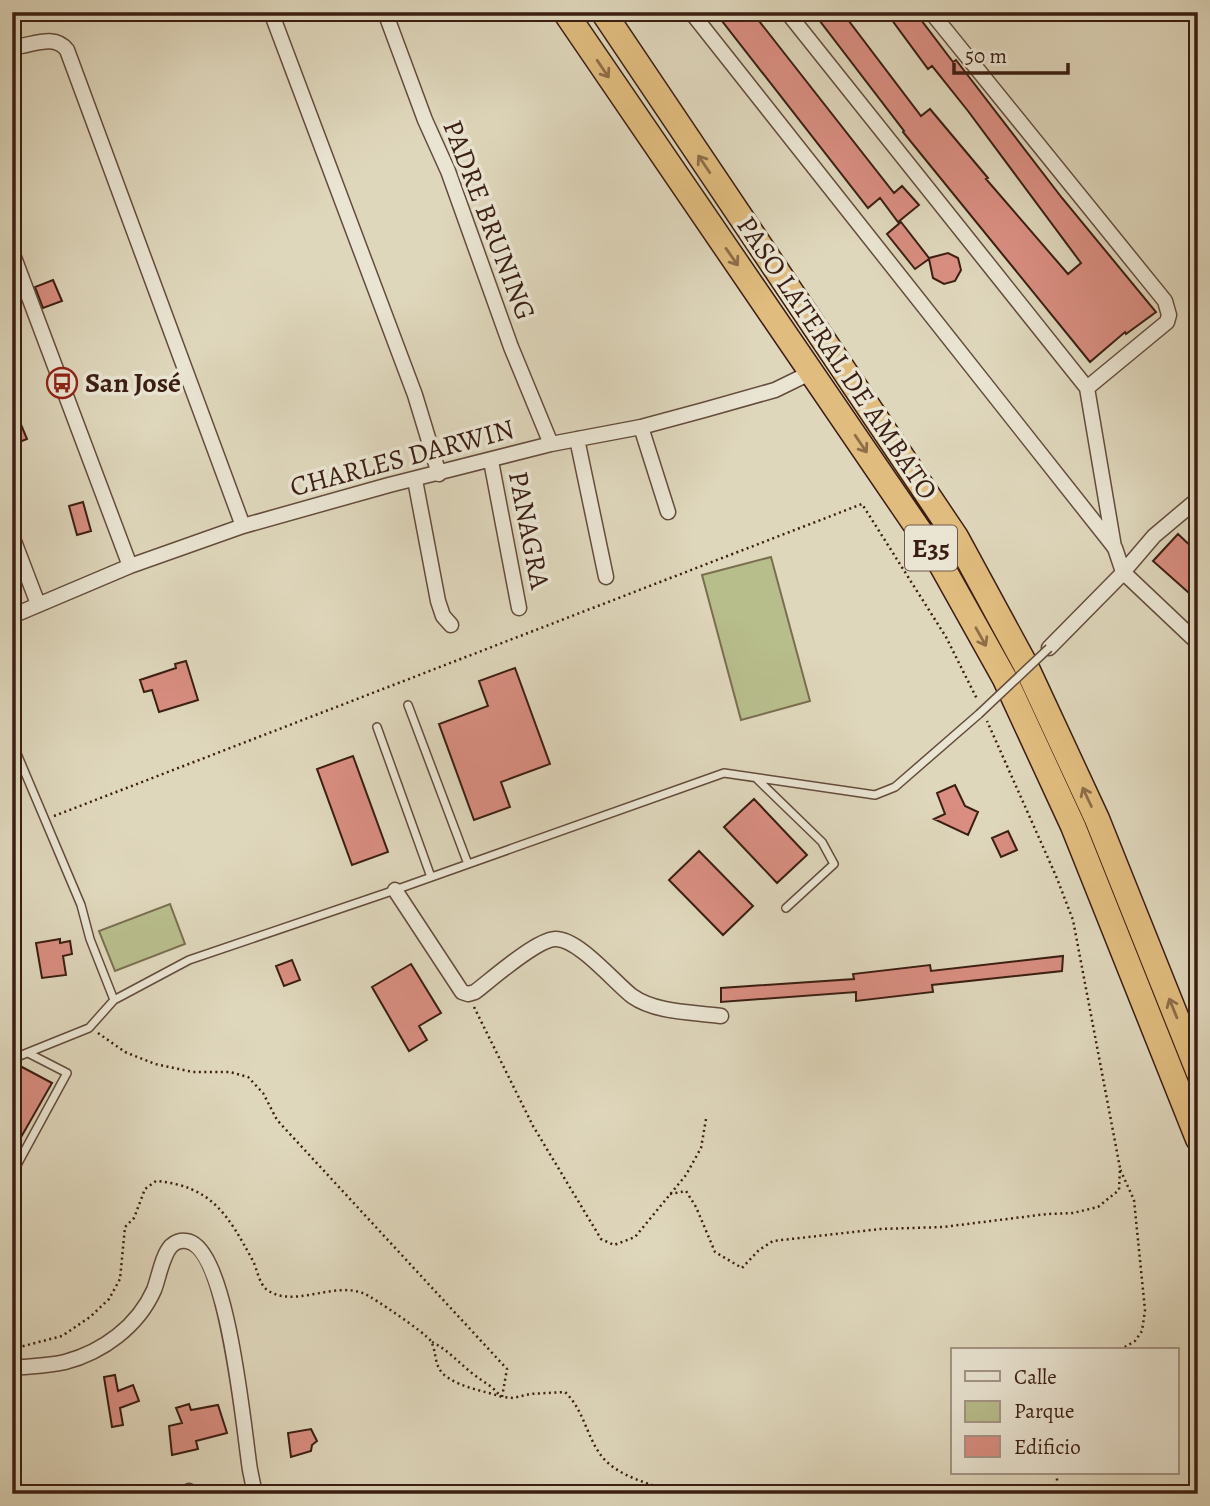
<svg xmlns="http://www.w3.org/2000/svg" width="1210" height="1506" viewBox="0 0 1210 1506" font-family="Alegreya,serif">
<style>
.green{fill:#b8bd8c;stroke:#7a6e4f;stroke-width:2}
.building{fill:#d98e81;stroke:#3b1e12;stroke-width:2}
.lines{fill:none;stroke-linecap:round;stroke-linejoin:round}
.service-casing{stroke:#644c3c;stroke-width:10}
.minor-casing{stroke:#644c3c;stroke-width:17}
.trunk-casing{stroke:#3b1e12;stroke-width:27}
.path{stroke:#3b1e12;stroke-width:2.5;stroke-dasharray:2 3.5;stroke-linecap:butt}
.service{stroke:#eae5d3;stroke-width:7}
.minor{stroke:#eae5d3;stroke-width:14}
.trunk{stroke:#e0bc7e;stroke-width:24}
.service-bridge-casing{stroke:#644c3c;stroke-width:10;stroke-linecap:butt}
.service-bridge{stroke:#eae5d3;stroke-width:7}
.oneway{stroke:#8e6d48}
.labels{text-anchor:middle;dominant-baseline:central;stroke-width:7;stroke-linejoin:round;paint-order:stroke}
.shield{fill:#eae5d3;stroke:#705a4c;stroke-width:2}
.shield-label{font-size:26px;font-weight:bold;fill:#3b1e12}
.street-label{font-size:28px;fill:#3b1e12;stroke:#eae5d3}
.poi-label{font-size:28px;font-weight:bold;fill:#3b1e12;stroke:#eae5d3;text-anchor:start}
</style>
<rect width="100%" height="100%" fill="#dfd7bc"/>
<filter id="stains"><feTurbulence type="fractalNoise" baseFrequency=".00286" numOctaves="4"/><feColorMatrix values="0 0 0 0 .2 0 0 0 0 .09 0 0 0 0 .02 0 0 0 .5 -.17"/></filter>
<radialGradient id="worn" r=".72"><stop offset=".6" stop-color="#630" stop-opacity="0"/><stop offset="1" stop-color="#630" stop-opacity=".3"/></radialGradient>
<path class="green" d="M771,557L810,701L741,720L702,575Z
M170,904L185,944L115,971L99,931Z"/>
<path class="building" d="M715,12H752L894,193L902,186L919,205L898,222L880,198L868,208Z
M813,12H842L921,116L930,109L988,178L986,179L1068,274L1081,263L968,111L932,66L928,69L886,12H915L953,62L956,60L1062,198L1156,312L1126,334L1125,332L1090,362L903,132L904,131Z
M901,222L929,258L948,253L958,258L961,270L955,281L944,284L933,278L929,259L915,269L887,234Z
M53,280L62,301L43,308L35,287Z
M12,403L27,439L12,445Z
M83,502L91,531L77,535L69,506Z
M1178,534L1198,553V601L1153,561Z
M186,661L198,700L159,712L152,690L144,692L140,680L176,668L175,664Z
M515,668L550,764L501,782L510,807L474,820L439,724L488,706L479,681Z
M353,756L388,852L352,865L317,769Z
M955,785L965,806L978,812L968,835L934,819L945,814L937,793Z
M754,799L807,855L777,883L724,827Z
M1008,831L1017,850L1001,857L992,838Z
M699,851L753,906L723,935L669,880Z
M60,939V943L70,941L72,954L63,956L66,975L42,978L36,943Z
M1063,956L1062,971L932,985L933,992L856,1001V992L721,1002V988L854,979L853,974L930,965L931,971Z
M292,960L300,980L284,986L276,966Z
M411,964L441,1013L419,1026L427,1040L409,1051L372,987Z
M22,1067L52,1083L12,1153V1083Z
M115,1375L118,1391L133,1385L139,1401L120,1408L123,1425L112,1427L104,1377Z
M189,1404L191,1410L218,1405L227,1433L196,1441L198,1449L172,1455L169,1426L182,1423L176,1408Z
M311,1429L317,1441L312,1445L311,1451L291,1457L288,1433Z"/>
<g class="lines">
<g class="service-casing">
<path id="service" d="M408,705L468,864
M377,727L431,877
M12,742L81,905L90,939L114,1000
M756,778L822,842L834,864L786,908
M12,1059L89,1028L114,1000L189,960L395,890L724,773L875,795L895,787L979,714
M12,1174L67,1073L28,1053"/>
</g>
<g class="minor-casing">
<path id="minor" d="M271,12L415,395L439,474
M385,12L425,120L448,171L511,347L551,444
M691,12L1115,548L1123,572L1198,643
M787,12L1087,388L1114,547
M931,12L1165,301L1169,315L1167,322L1087,388
M21,46C37,43 56,35 67,50L243,526
M12,252L130,566
M641,427L668,512
M577,439L606,577
M491,461L519,608
M415,480L438,601L443,616L451,625
M12,536L38,604
M12,616L130,566L243,526L389,485L551,444L641,427L704,410L775,390L812,372
M1049,648L1119,577L1154,536L1198,499
M395,890L462,992L468,994L475,992C492,979 536,940 555,939C578,938 614,982 632,996C656,1013 693,1012 721,1016
M12,1368C29,1366 49,1366 65,1362C103,1352 138,1326 154,1290C159,1277 162,1256 171,1246C175,1242 181,1240 186,1241C228,1245 244,1433 250,1470L255,1494
M189,1491L190,1494"/>
</g>
<g class="trunk-casing">
<path id="trunk" d="M565,12L934,552L1005,679L1073,826L1198,1139
M603,12L956,537L1025,664L1097,819L1198,1071"/>
</g>
<path class="path" d="M54,816L862,504L946,637L977,699
M474,1007L533,1126L601,1239L614,1245L635,1237L686,1175L701,1148L706,1119
M98,1033L125,1052L155,1064L193,1072H230L248,1077L263,1093L277,1120L507,1369L502,1397L513,1398L530,1394L565,1392C583,1409 586,1434 600,1454C617,1478 653,1484 679,1494
M670,1194L686,1191L696,1207L715,1252L742,1268L759,1250L773,1241L880,1229L943,1227L1047,1214L1073,1213L1098,1207L1119,1190L1120,1168L1073,920L1056,876L987,721
M432,1342C448,1350 459,1363 473,1374C483,1382 493,1386 500,1396
M12,1349L62,1336L90,1317L109,1299L120,1279L125,1227L134,1218L145,1189L156,1181C212,1186 228,1215 253,1261C257,1269 259,1283 266,1289C292,1310 334,1280 365,1294C374,1298 425,1333 430,1340C438,1351 432,1367 447,1377C462,1388 485,1391 502,1397
M1120,1350L1135,1341L1142,1331L1145,1310L1134,1200L1120,1169
M1057,1473V1494"/>
<use href="#service" class="service"/>
<use href="#minor" class="minor"/>
<use href="#trunk" class="trunk"/>
<g class="service-bridge-casing">
<path id="service-bridge" d="M979,714L1049,648"/>
</g>
<use href="#service-bridge" class="service-bridge"/>
</g>
<defs><path id="oneway-shaft" d="M-6 0H5M1.5-3L5.5 0L1.5 3" fill="none" stroke-width="1.6" stroke-linecap="round" stroke-linejoin="round" transform="scale(1.75)"/></defs>
<g class="oneway">
<use href="#oneway-shaft" transform="translate(603 69) rotate(56)"/>
<use href="#oneway-shaft" transform="translate(704 164) rotate(-124)"/>
<use href="#oneway-shaft" transform="translate(732 257) rotate(55)"/>
<use href="#oneway-shaft" transform="translate(861 444) rotate(56)"/>
<use href="#oneway-shaft" transform="translate(981 637) rotate(61)"/>
<use href="#oneway-shaft" transform="translate(1087 797) rotate(-115)"/>
<use href="#oneway-shaft" transform="translate(1173 1008) rotate(-112)"/>
</g>
<defs>
<g id="bus-ring" transform="scale(1.575)"><circle r="9.5" fill="#eae5d3" stroke="#8f2418" stroke-width="1.5"/><path d="M-5-6H5V4H4V6H2V4H-2V6H-4V4H-5ZM-3.5-4V0h7V-4ZM-3.5 1.2v1.5H-2V1.2ZM2 1.2v1.5H3.5V1.2Z" fill="#8f2418"/></g>
</defs>
<g fill-rule="evenodd">
<use href="#bus-ring" x="62" y="383"/>
</g>
<g class="labels">
<rect class="shield" x="905" y="525.5" width="52" height="45" rx="5"/>
<g class="shield-label">
<text x="931" y="548">E35</text>
</g>
<g class="street-label">
<text transform="translate(489 220) rotate(69)">PADRE BRUNING</text>
<text transform="translate(837 358) rotate(56)">PASO LATERAL DE AMBATO</text>
<text transform="translate(402 458) rotate(-15)">CHARLES DARWIN</text>
<text transform="translate(529 530) rotate(79)">PANAGRA</text>
</g>
<g class="poi-label">
<text x="85" y="383">San José</text>
</g>
</g>
<rect width="1210" height="1506" fill="none" stroke="#dfd7bc" stroke-width="42"/>
<rect x="14" y="14" width="1182" height="1478" fill="none" stroke="#3b1e12" stroke-width="3.5"/>
<rect x="21" y="21" width="1168" height="1464" fill="none" stroke="#3b1e12" stroke-width="2"/>
<rect x="951" y="1348" width="228" height="126" fill="#eae5d3" stroke="#a49586" stroke-width="2"/>
<rect x="965" y="1371" width="35" height="10" fill="#eae5d3" stroke="#a49586" stroke-width="2"/>
<text x="1014" y="1384" font-size="21" fill="#3b1e12">Calle</text>
<rect x="965" y="1401" width="35" height="21" fill="#b8bd8c" stroke="#a49586" stroke-width="2"/>
<text x="1014" y="1418" font-size="21" fill="#3b1e12">Parque</text>
<rect x="965" y="1436" width="35" height="21" fill="#d98e81" stroke="#a49586" stroke-width="2"/>
<text x="1014" y="1454" font-size="21" fill="#3b1e12">Edificio</text>
<path d="M954 63v10h114v-10" fill="none" stroke="#3b1e12" stroke-width="3.5"/>
<text x="965" y="63" font-size="21" fill="#3b1e12" stroke="#eae5d3" stroke-width="5" paint-order="stroke">50 m</text>
<rect width="100%" height="100%" filter="url(#stains)"/>
<rect width="100%" height="100%" fill="url(#worn)"/>
</svg>
